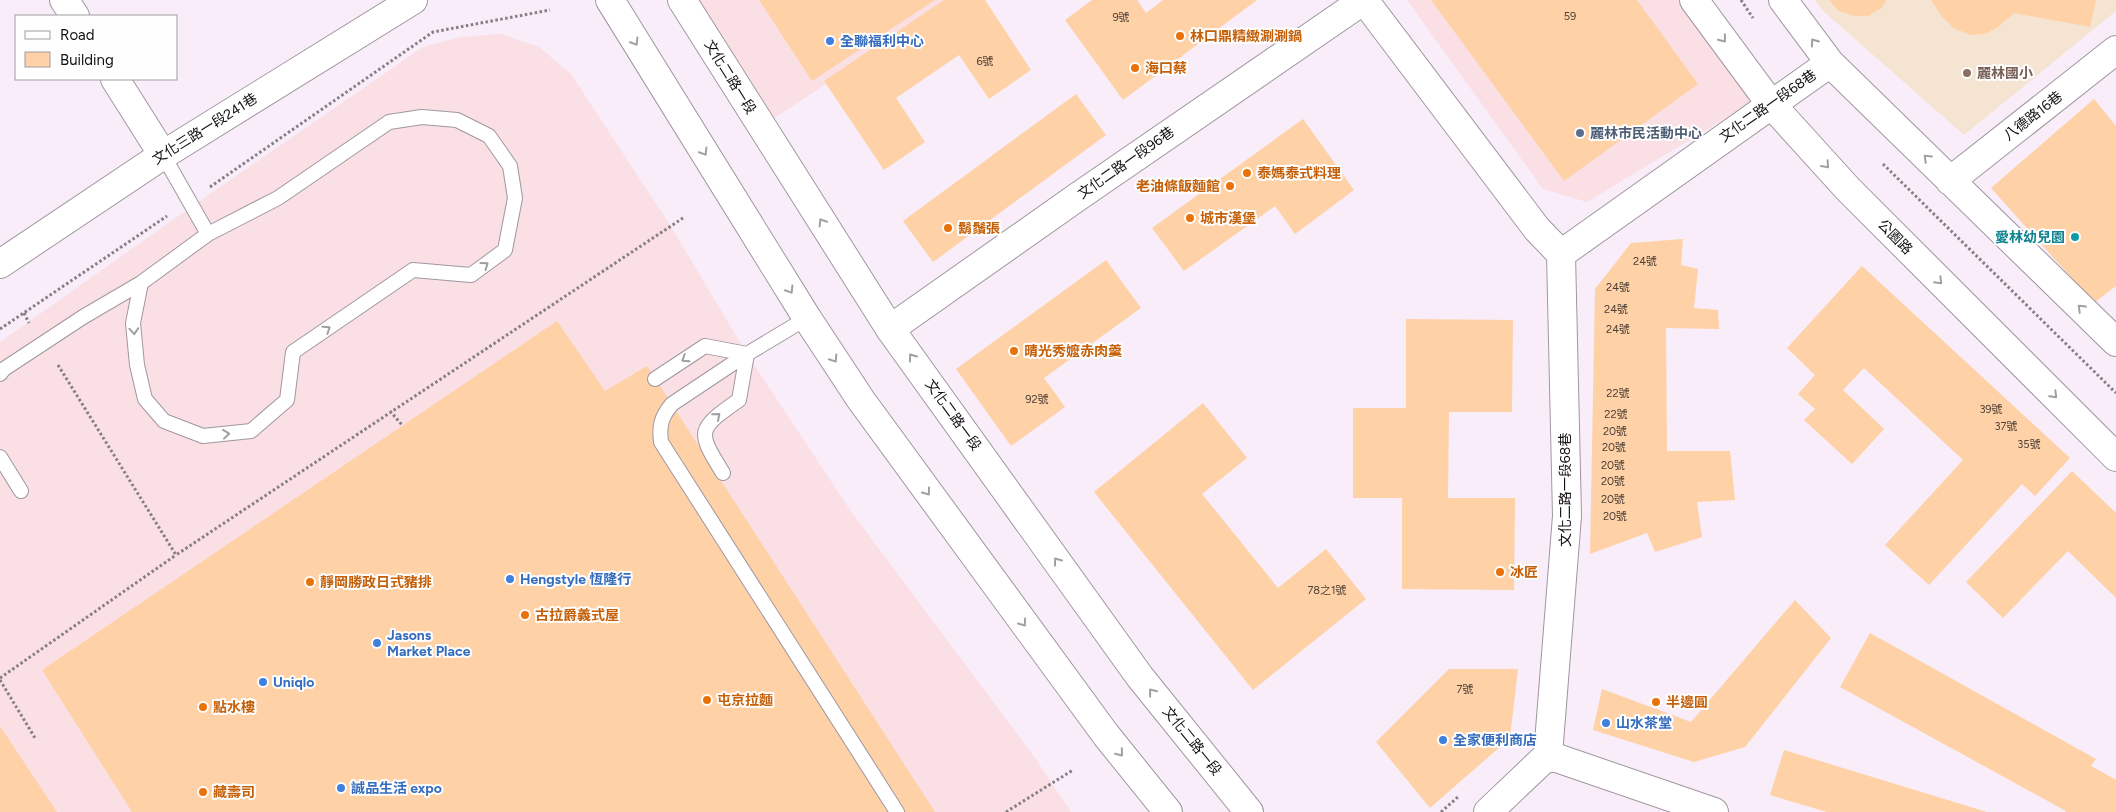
<svg xmlns="http://www.w3.org/2000/svg" width="2116" height="812" viewBox="0 0 2116 812" font-family="Figtree,'Noto Sans TC',sans-serif">
<style>
.commercial{fill:#fadfe5}
.education{fill:#f6e4d3}
.building{fill:#ffd1a6}
.lines{fill:none;stroke-linecap:round;stroke-linejoin:round}
.service-casing{stroke:#a097a0;stroke-width:16}
.minor-casing{stroke:#a097a0;stroke-width:30}
.tertiary-casing{stroke:#a097a0;stroke-width:30}
.path{stroke:#857e85;stroke-width:3;stroke-dasharray:2.5 2.5;stroke-linecap:butt}
.service{stroke:#fff;stroke-width:14}
.minor{stroke:#fff;stroke-width:28}
.tertiary{stroke:#fff;stroke-width:28}
.oneway{stroke:#a19fa1}
.food-dot{fill:#e8710a;stroke:#fefefe;stroke-width:2}
.shop-dot{fill:#3f7fe0;stroke:#fefefe;stroke-width:2}
.education-dot{fill:#8d6e63;stroke:#fefefe;stroke-width:2}
.service-dot{fill:#5c6f8a;stroke:#fefefe;stroke-width:2}
.culture-dot{fill:#0f9aa8;stroke:#fefefe;stroke-width:2}
.labels{text-anchor:middle;dominant-baseline:central;stroke-width:4;stroke-linejoin:round;paint-order:stroke}
.number-label{font-size:11px;fill:#4e4038}
.food-label{font-size:14px;font-weight:bold;fill:#c56008;stroke:#fefefe;text-anchor:start}
.shop-label{font-size:14px;font-weight:bold;fill:#366cbe;stroke:#fefefe;text-anchor:start}
.education-label{font-size:14px;font-weight:bold;fill:#785e54;stroke:#fefefe;text-anchor:start}
.street-label{font-size:14px;fill:#130f13;stroke:#fefefe}
.service-label{font-size:14px;font-weight:bold;fill:#4e5e75;stroke:#fefefe;text-anchor:start}
.culture-label{font-size:14px;font-weight:bold;fill:#0d838f;stroke:#fefefe;text-anchor:end}
</style>
<rect width="100%" height="100%" fill="#f8edf8"/>
<path class="commercial" d="M684,0H954L765,124Z
M1407,0H1678L1754,101L1587,202L1543,189Z
M501,34L539,47L571,74L670,225L747,354L850,510L1035,758L1071,812H0V342L194,205L423,47L460,37Z"/>
<path class="education" d="M1815,0H2116V11L1964,135L1822,10Z"/>
<path class="building" d="M759,0H935L812,81Z
M944,0H985L1031,70L989,99L959,55L896,98L925,142L884,170L824,81Z
M1092,0H1137L1146,13L1163,0H1257L1123,100L1065,20Z
M1431,0H1637L1698,84L1564,181Z
M1829,0H1886L1882,8L1868,16H1854L1839,11Z
M1931,0H2096L2090,27L2014,13L1998,27L1985,34L1970,35L1954,28L1943,18Z
M1076,94L1106,135L933,262L903,221Z
M2094,99L2116,126V286L2094,303L1991,188Z
M1303,119L1354,190L1295,234L1275,206L1184,271L1152,228Z
M1683,239L1681,265L1698,269L1694,308L1718,310L1719,329L1666,328L1667,451H1730L1735,500L1697,502L1702,537L1655,552L1647,533L1590,554L1595,289L1631,243Z
M1106,260L1141,308L1044,378L1065,407L1011,446L956,369Z
M1862,266L2070,458L2035,496L2022,484L1929,585L1885,545L1963,460L1864,368L1843,390L1884,429L1852,464L1804,420L1815,409L1798,394L1815,375L1787,348Z
M1406,319L1513,320L1512,412H1449L1448,498H1515L1514,590L1402,589V498H1353V408H1406Z
M557,321L605,391L647,366L935,812H132L42,670Z
M1203,403L1247,458L1202,494L1278,588L1326,549L1366,599L1253,690L1094,492Z
M2072,471L2116,513V598L2068,551L2003,618L1966,582Z
M1795,600L1831,638L1745,747L1694,762L1593,730L1602,689L1691,722Z
M1870,633L2096,759L2091,766L2116,780V812H2065L2066,811L1840,687Z
M1449,669H1518L1510,738L1430,808L1376,742Z
M0,726L57,812H0Z
M1784,750L1987,812H1827L1770,795Z"/>
<g class="lines">
<g class="service-casing">
<path id="service" d="M163,155L208,234
M807,318L747,354L672,404C661,417 659,426 661,442L897,812
M0,374L4,369L83,317L141,283L208,234L278,198L389,122L422,117L457,120L489,136L510,166L515,198L505,250L471,275L413,270L293,352L287,400L251,431L203,436L164,421L145,399L137,365L133,323L141,283
M655,379L705,346L747,354
M0,457L21,491
M723,473C696,430 698,429 739,400L747,354"/>
</g>
<g class="minor-casing">
<path id="minor" d="M64,0L75,16
M1364,0L1537,229L1561,254L1830,63
M1694,0L1770,103L1848,189L2116,457
M1783,0L1830,63L2116,342
M115,79L163,155
M1950,181L2116,50
M0,264L163,155L413,0
M890,329L1076,198L1364,0
M1548,755L1714,812
M1488,812L1548,755L1567,516L1561,254"/>
</g>
<g class="tertiary-casing">
<path id="tertiary" d="M610,0L807,318L861,400L1106,735L1168,812
M682,0L890,329L1140,677L1249,812"/>
</g>
<path class="path" d="M1741,0L1753,18
M1883,164L2116,393
M210,187L433,32L550,10
M24,313L29,323
M0,329L167,216
M58,365L176,555L683,218
M390,411L402,425
M0,678L176,555
M0,680L35,738
M1006,812L1073,770
M1441,812L1459,796"/>
<use href="#service" class="service"/>
<use href="#minor" class="minor"/>
<use href="#tertiary" class="tertiary"/>
</g>
<defs><path id="oneway-chevron" d="M-2-3.5L2.5 0L-2 3.5" fill="none" stroke-width="1.6" stroke-linecap="round" stroke-linejoin="round" transform="scale(1.25)"/></defs>
<g class="oneway">
<use href="#oneway-chevron" transform="translate(1723 39) rotate(52)"/>
<use href="#oneway-chevron" transform="translate(635 42) rotate(58)"/>
<use href="#oneway-chevron" transform="translate(1814 42) rotate(-126)"/>
<use href="#oneway-chevron" transform="translate(704 152) rotate(58)"/>
<use href="#oneway-chevron" transform="translate(1927 158) rotate(-136)"/>
<use href="#oneway-chevron" transform="translate(1826 165) rotate(48)"/>
<use href="#oneway-chevron" transform="translate(822 222) rotate(-122)"/>
<use href="#oneway-chevron" transform="translate(485 265) rotate(-36)"/>
<use href="#oneway-chevron" transform="translate(1939 281) rotate(45)"/>
<use href="#oneway-chevron" transform="translate(790 290) rotate(58)"/>
<use href="#oneway-chevron" transform="translate(2081 308) rotate(-136)"/>
<use href="#oneway-chevron" transform="translate(327 329) rotate(-34)"/>
<use href="#oneway-chevron" transform="translate(134 331) rotate(86)"/>
<use href="#oneway-chevron" transform="translate(912 357) rotate(-126)"/>
<use href="#oneway-chevron" transform="translate(685 359) rotate(147)"/>
<use href="#oneway-chevron" transform="translate(834 359) rotate(57)"/>
<use href="#oneway-chevron" transform="translate(2054 395) rotate(45)"/>
<use href="#oneway-chevron" transform="translate(717 416) rotate(-41)"/>
<use href="#oneway-chevron" transform="translate(226 434) rotate(-6)"/>
<use href="#oneway-chevron" transform="translate(927 492) rotate(54)"/>
<use href="#oneway-chevron" transform="translate(1057 561) rotate(-126)"/>
<use href="#oneway-chevron" transform="translate(1023 623) rotate(54)"/>
<use href="#oneway-chevron" transform="translate(1152 692) rotate(-129)"/>
<use href="#oneway-chevron" transform="translate(1120 753) rotate(51)"/>
</g>
<g class="food-dot">
<circle cx="1180" cy="36" r="5"/>
<circle cx="1135" cy="68" r="5"/>
<circle cx="1247" cy="173" r="5"/>
<circle cx="1230" cy="186" r="5"/>
<circle cx="1190" cy="218" r="5"/>
<circle cx="948" cy="228" r="5"/>
<circle cx="1014" cy="351" r="5"/>
<circle cx="1500" cy="572" r="5"/>
<circle cx="310" cy="582" r="5"/>
<circle cx="525" cy="615" r="5"/>
<circle cx="707" cy="700" r="5"/>
<circle cx="1656" cy="702" r="5"/>
<circle cx="203" cy="707" r="5"/>
<circle cx="203" cy="792" r="5"/>
</g>
<g class="shop-dot">
<circle cx="830" cy="41" r="5"/>
<circle cx="510" cy="579" r="5"/>
<circle cx="377" cy="643" r="5"/>
<circle cx="263" cy="682" r="5"/>
<circle cx="1606" cy="723" r="5"/>
<circle cx="1443" cy="740" r="5"/>
<circle cx="341" cy="788" r="5"/>
</g>
<circle class="education-dot" cx="1967" cy="73" r="5"/>
<circle class="service-dot" cx="1580" cy="133" r="5"/>
<circle class="culture-dot" cx="2075" cy="237" r="5"/>
<g class="labels">
<g class="number-label">
<text x="1570" y="16">59</text>
<text x="1121" y="17">9號</text>
<text x="985" y="61">6號</text>
<text x="1645" y="261">24號</text>
<text x="1618" y="287">24號</text>
<text x="1616" y="309">24號</text>
<text x="1618" y="329">24號</text>
<text x="1618" y="393">22號</text>
<text x="1037" y="399">92號</text>
<text x="1991" y="409">39號</text>
<text x="1616" y="414">22號</text>
<text x="2006" y="426">37號</text>
<text x="1615" y="431">20號</text>
<text x="2029" y="444">35號</text>
<text x="1614" y="447">20號</text>
<text x="1613" y="465">20號</text>
<text x="1613" y="481">20號</text>
<text x="1613" y="499">20號</text>
<text x="1615" y="516">20號</text>
<text x="1327" y="590">78之1號</text>
<text x="1465" y="689">7號</text>
</g>
<g class="food-label">
<text x="1190" y="36">林口鼎精緻涮涮鍋</text>
<text x="1145" y="68">海口蔡</text>
<text x="1257" y="173">泰媽泰式料理</text>
<text x="1220" y="186" text-anchor="end">老油條飯麵館</text>
<text x="1200" y="218">城市漢堡</text>
<text x="958" y="228">鬍鬚張</text>
<text x="1024" y="351">晴光秀嬤赤肉羹</text>
<text x="1510" y="572">冰匠</text>
<text x="320" y="582">靜岡勝政日式豬排</text>
<text x="535" y="615">古拉爵義式屋</text>
<text x="717" y="700">屯京拉麵</text>
<text x="1666" y="702">半邊圓</text>
<text x="213" y="707">點水樓</text>
<text x="213" y="792">藏壽司</text>
</g>
<g class="shop-label">
<text x="840" y="41">全聯福利中心</text>
<text x="520" y="579">Hengstyle 恆隆行</text>
<text x="387" y="635">Jasons<tspan x="387" dy="16">Market Place</tspan></text>
<text x="273" y="682">Uniqlo</text>
<text x="1616" y="723">山水茶堂</text>
<text x="1453" y="740">全家便利商店</text>
<text x="351" y="788">誠品生活 expo</text>
</g>
<g class="education-label">
<text x="1977" y="73">麗林國小</text>
</g>
<g class="street-label">
<text transform="translate(730 77) rotate(58)">文化二路一段</text>
<text transform="translate(1768 106) rotate(-35)">文化二路一段68巷</text>
<text transform="translate(2033 116) rotate(-38)">八德路16巷</text>
<text transform="translate(205 129) rotate(-32)">文化三路一段241巷</text>
<text transform="translate(1126 163) rotate(-35)">文化二路一段96巷</text>
<text transform="translate(1895 237) rotate(45)">公園路</text>
<text transform="translate(953 415) rotate(54)">文化二路一段</text>
<text transform="translate(1565 490) rotate(-90)">文化二路一段68巷</text>
<text transform="translate(1192 741) rotate(51)">文化二路一段</text>
</g>
<g class="service-label">
<text x="1590" y="133">麗林市民活動中心</text>
</g>
<g class="culture-label">
<text x="2065" y="237">愛林幼兒園</text>
</g>
</g>
<rect x="15" y="15" width="162" height="65" fill="#fefefe" stroke="#a09ea0"/>
<rect x="25" y="31" width="25" height="8" fill="#ffffff" stroke="#a09ea0"/>
<text x="60" y="40" font-size="15" fill="#130f13">Road</text>
<rect x="25" y="52" width="25" height="15" fill="#ffd1a6" stroke="#a09ea0"/>
<text x="60" y="65" font-size="15" fill="#130f13">Building</text>
</svg>
